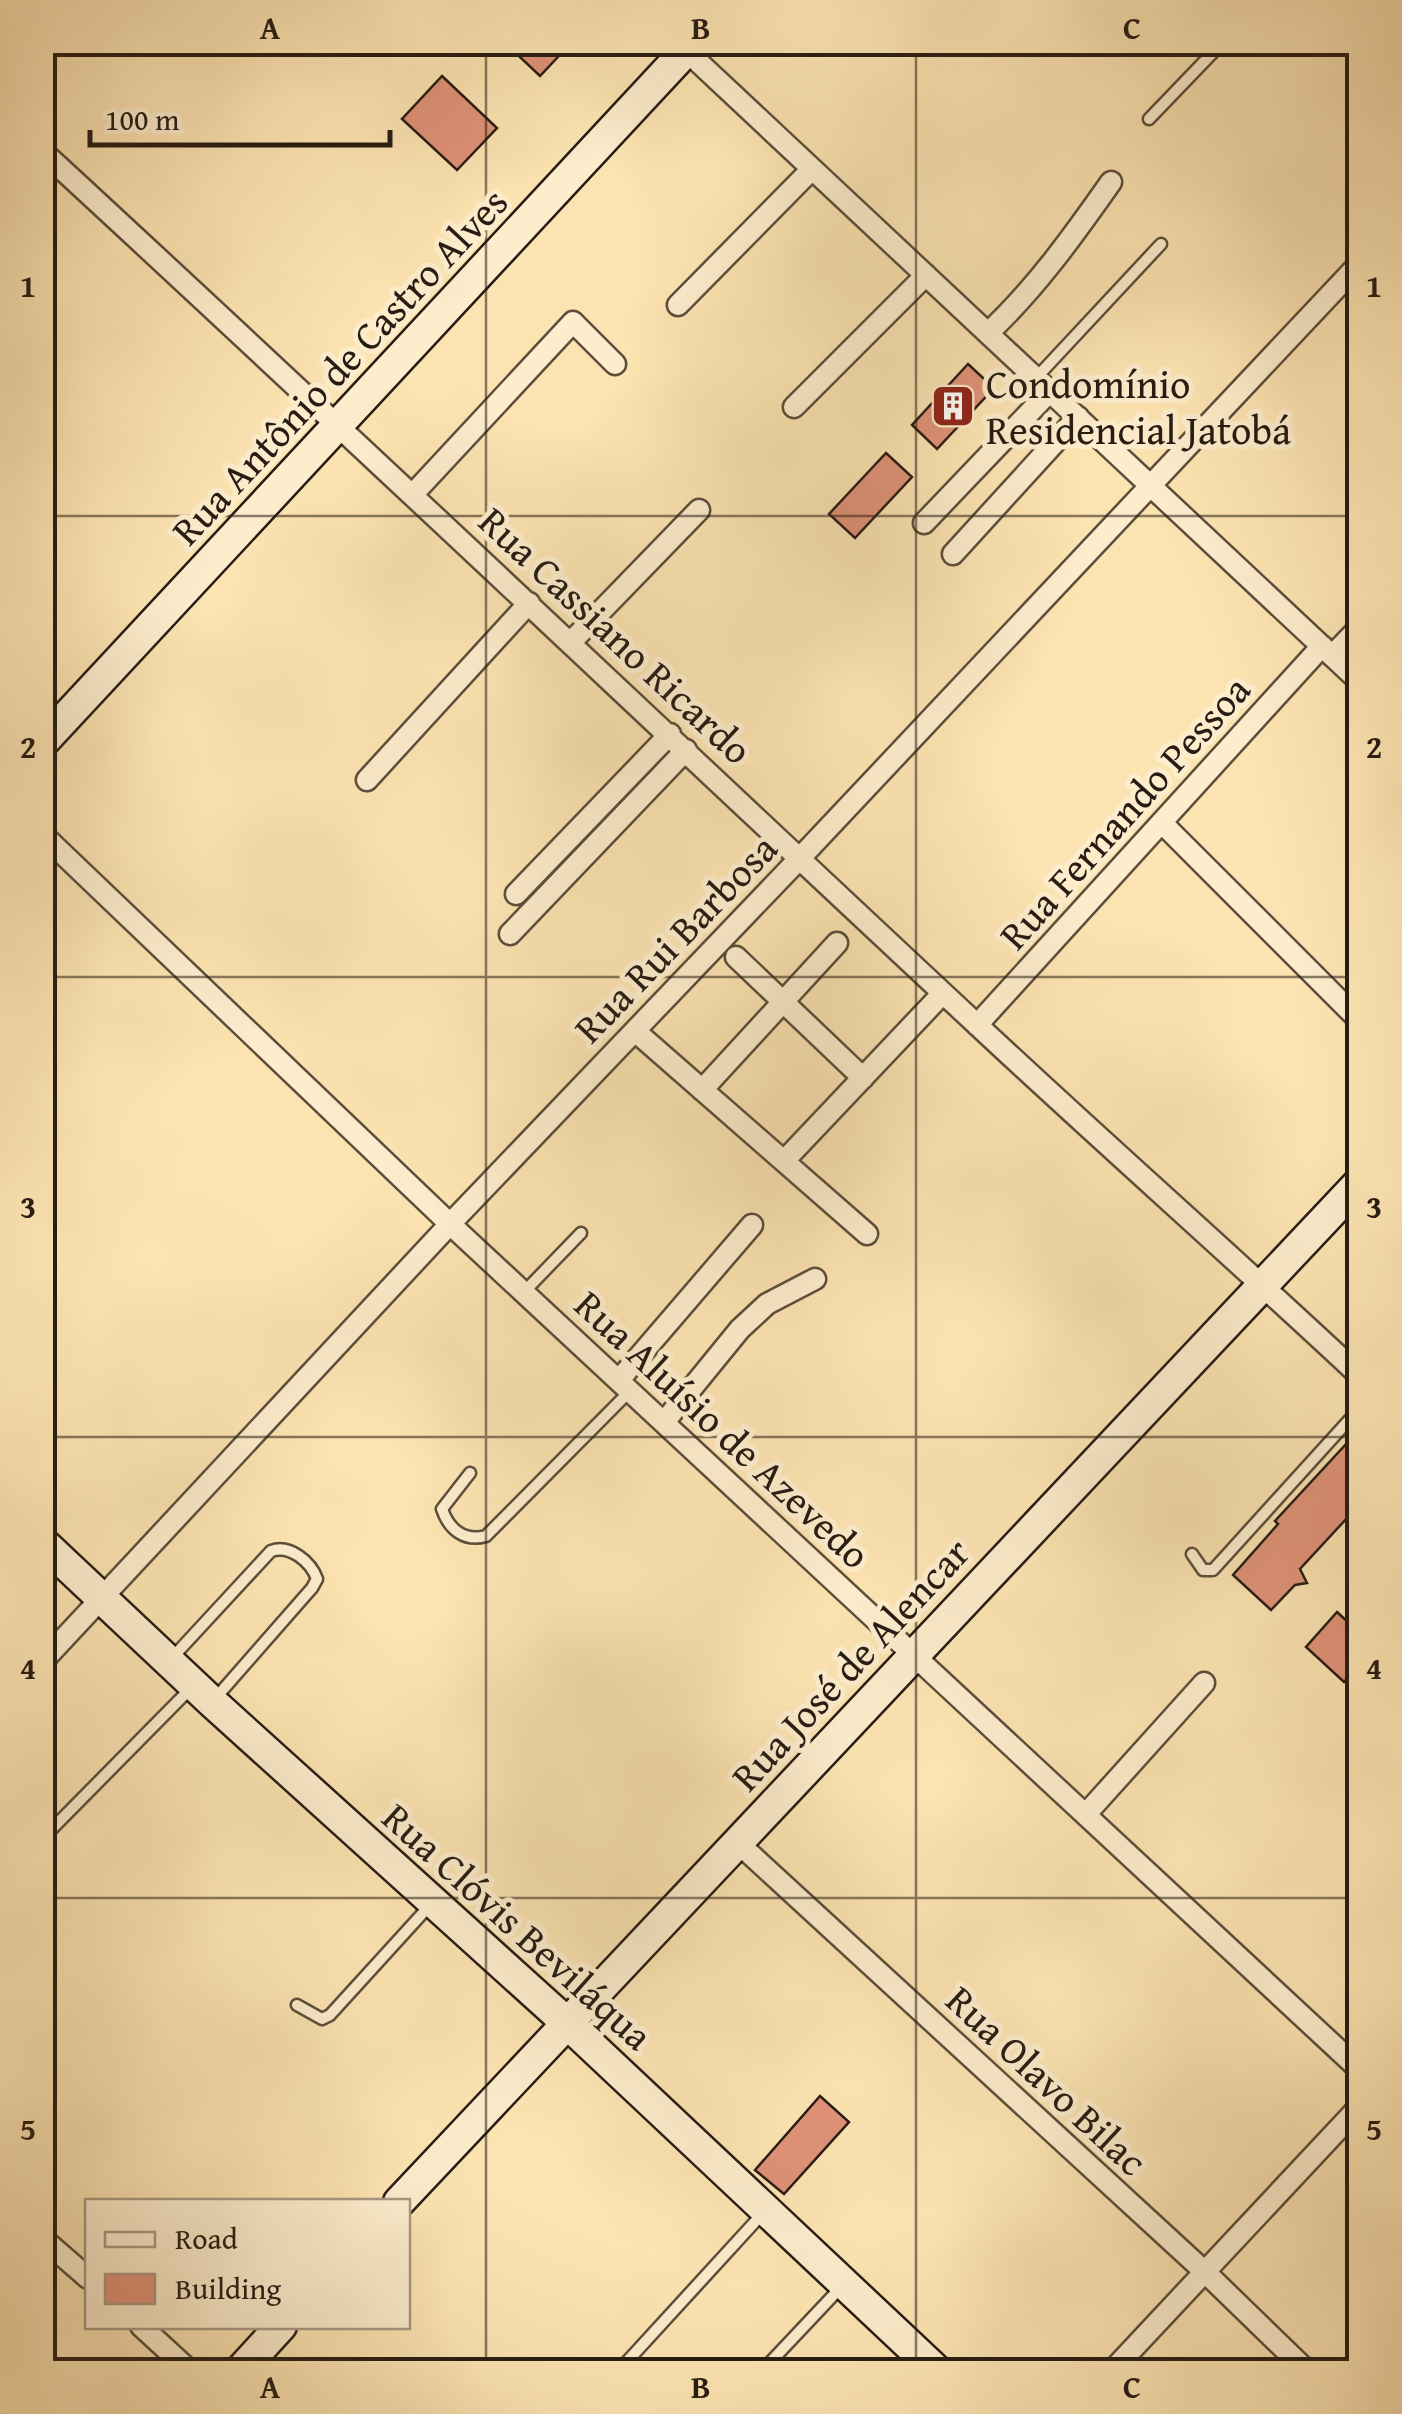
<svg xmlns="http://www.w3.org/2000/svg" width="1402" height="2414" viewBox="0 0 1402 2414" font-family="'Gentium Book Plus',serif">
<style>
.building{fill:#e09278;stroke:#261c13;stroke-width:2.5}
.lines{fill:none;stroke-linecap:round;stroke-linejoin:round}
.lane-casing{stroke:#5c4e3b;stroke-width:15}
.street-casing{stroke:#5c4e3b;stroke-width:25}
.secondary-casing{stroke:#261c13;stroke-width:35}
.lane{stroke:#fdedcd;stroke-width:10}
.street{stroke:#fdedcd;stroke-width:20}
.secondary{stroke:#fdedcd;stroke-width:30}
.grid{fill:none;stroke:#261c13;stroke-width:2.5;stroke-opacity:0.55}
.labels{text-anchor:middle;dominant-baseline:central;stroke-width:10;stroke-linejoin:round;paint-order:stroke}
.street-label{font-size:40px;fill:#261c13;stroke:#fdedcd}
.poi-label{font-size:40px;fill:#261c13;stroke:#fdedcd;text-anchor:start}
.neatline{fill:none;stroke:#261c13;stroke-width:4}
.grid-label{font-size:32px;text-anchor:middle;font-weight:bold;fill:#261c13}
</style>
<rect width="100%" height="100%" fill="#fce4b2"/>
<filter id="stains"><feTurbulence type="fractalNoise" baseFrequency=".002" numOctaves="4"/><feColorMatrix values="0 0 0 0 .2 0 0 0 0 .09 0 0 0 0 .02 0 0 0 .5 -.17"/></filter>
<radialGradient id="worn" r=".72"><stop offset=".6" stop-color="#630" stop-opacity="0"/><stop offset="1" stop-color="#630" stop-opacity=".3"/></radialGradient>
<path class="building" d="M504,42H572L540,76Z
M442,76L497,128L457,170L402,119Z
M968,364L994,388L937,449L912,425Z
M886,453L912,477L855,538L829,514Z
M1360,1429V1504L1300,1569L1307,1583L1295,1585L1271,1610L1233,1575L1278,1524L1275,1521Z
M1337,1612L1360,1633V1666L1344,1682L1306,1647Z
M820,2096L849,2122L784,2194L755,2170Z"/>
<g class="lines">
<g class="lane-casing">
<path id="lane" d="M1149,119L1223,42
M1036,378L1161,244
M524,1292L581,1233
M470,1473L442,1509C449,1530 465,1542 486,1536L630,1391
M1192,1554L1203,1570H1213L1360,1408
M172,1658L271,1551C290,1544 311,1562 317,1579L312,1588L213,1701
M42,1839L193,1686
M297,2005L322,2019L330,2015L432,1903
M623,2366L764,2212
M761,2372L843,2285"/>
</g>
<g class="street-casing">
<path id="street" d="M679,44L1360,682
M42,151C355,439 663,732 973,1021C1101,1141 1232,1256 1360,1376
M678,305L812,169
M988,333C1036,288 1073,236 1111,182
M794,407L926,275
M414,493L573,322L615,364
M924,523L1050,391
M953,554L1078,417
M571,642L699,510
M1332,656L1360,627
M367,780L529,603
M1162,823L1360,1021
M42,834L450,1224L1360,2070
M516,894L670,734
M510,934L686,750
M736,957L863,1078
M977,1025L1322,646
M635,1031L867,1234
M702,1090L837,943
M784,1161L943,993
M619,1380L752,1225
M665,1421L740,1329L767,1304L815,1279
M42,1662L450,1224L800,858L1360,263
M1086,1814L1204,1683
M737,1842L1205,2272L1308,2372
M42,2238L88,2278
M141,2326L191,2372
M1111,2372L1360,2106"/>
</g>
<g class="secondary-casing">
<path id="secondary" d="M42,743L694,42
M42,1542L212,1702L567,2023L938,2372
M399,2202L1360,1182
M239,2372L281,2326"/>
</g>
<use href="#lane" class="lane"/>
<use href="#street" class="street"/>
<use href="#secondary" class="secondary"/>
</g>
<path class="grid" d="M486,42V2372M916,42V2372M42,516H1360M42,977H1360M42,1437H1360M42,1898H1360"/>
<defs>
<g id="building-square" transform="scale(2.25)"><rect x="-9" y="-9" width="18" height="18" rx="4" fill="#8f2418" stroke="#fdedcd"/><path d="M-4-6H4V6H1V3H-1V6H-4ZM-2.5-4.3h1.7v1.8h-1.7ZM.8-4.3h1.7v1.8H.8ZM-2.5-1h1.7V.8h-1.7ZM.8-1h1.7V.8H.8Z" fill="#fff"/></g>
</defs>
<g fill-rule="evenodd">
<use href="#building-square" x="953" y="406"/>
</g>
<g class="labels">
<g class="street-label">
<text transform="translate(339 366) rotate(-47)">Rua Antônio de Castro Alves</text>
<text transform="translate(616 635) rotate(43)">Rua Cassiano Ricardo</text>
<text transform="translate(1124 812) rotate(-48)">Rua Fernando Pessoa</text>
<text transform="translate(675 938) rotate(-46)">Rua Rui Barbosa</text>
<text transform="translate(723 1429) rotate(43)">Rua Aluísio de Azevedo</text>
<text transform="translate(850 1664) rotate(-47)">Rua José de Alencar</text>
<text transform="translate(518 1926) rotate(42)">Rua Clóvis Beviláqua</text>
<text transform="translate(1047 2080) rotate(43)">Rua Olavo Bilac</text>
</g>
<g class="poi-label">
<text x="986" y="383">Condomínio<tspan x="986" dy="46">Residencial Jatobá</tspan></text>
</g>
</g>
<rect width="1402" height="2414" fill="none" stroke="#fce4b2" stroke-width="110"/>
<rect x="85" y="2199" width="325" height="130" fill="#fdedcd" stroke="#a79983" stroke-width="2.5"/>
<rect x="105" y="2232" width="50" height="15" fill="#fdedcd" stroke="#a79983" stroke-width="2.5"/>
<text x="175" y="2249" font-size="30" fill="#261c13">Road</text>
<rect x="105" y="2274" width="50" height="30" fill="#e09278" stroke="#a79983" stroke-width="2.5"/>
<text x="175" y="2299" font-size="30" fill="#261c13">Building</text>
<path d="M90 130v15h300v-15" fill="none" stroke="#261c13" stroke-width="5"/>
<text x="105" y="130" font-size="30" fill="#261c13" stroke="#fdedcd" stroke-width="8" paint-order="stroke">100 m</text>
<rect x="55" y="55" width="1292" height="2304" class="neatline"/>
<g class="grid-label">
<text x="270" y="39">A</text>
<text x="701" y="39">B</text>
<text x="1132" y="39">C</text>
<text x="28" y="297">1</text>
<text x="1374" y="297">1</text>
<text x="28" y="758">2</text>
<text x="1374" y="758">2</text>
<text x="28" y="1218">3</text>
<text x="1374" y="1218">3</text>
<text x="28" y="1679">4</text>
<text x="1374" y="1679">4</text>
<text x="28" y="2140">5</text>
<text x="1374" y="2140">5</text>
<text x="270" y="2398">A</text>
<text x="701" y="2398">B</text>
<text x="1132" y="2398">C</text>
</g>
<rect width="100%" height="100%" filter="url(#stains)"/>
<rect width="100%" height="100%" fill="url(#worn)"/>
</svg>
